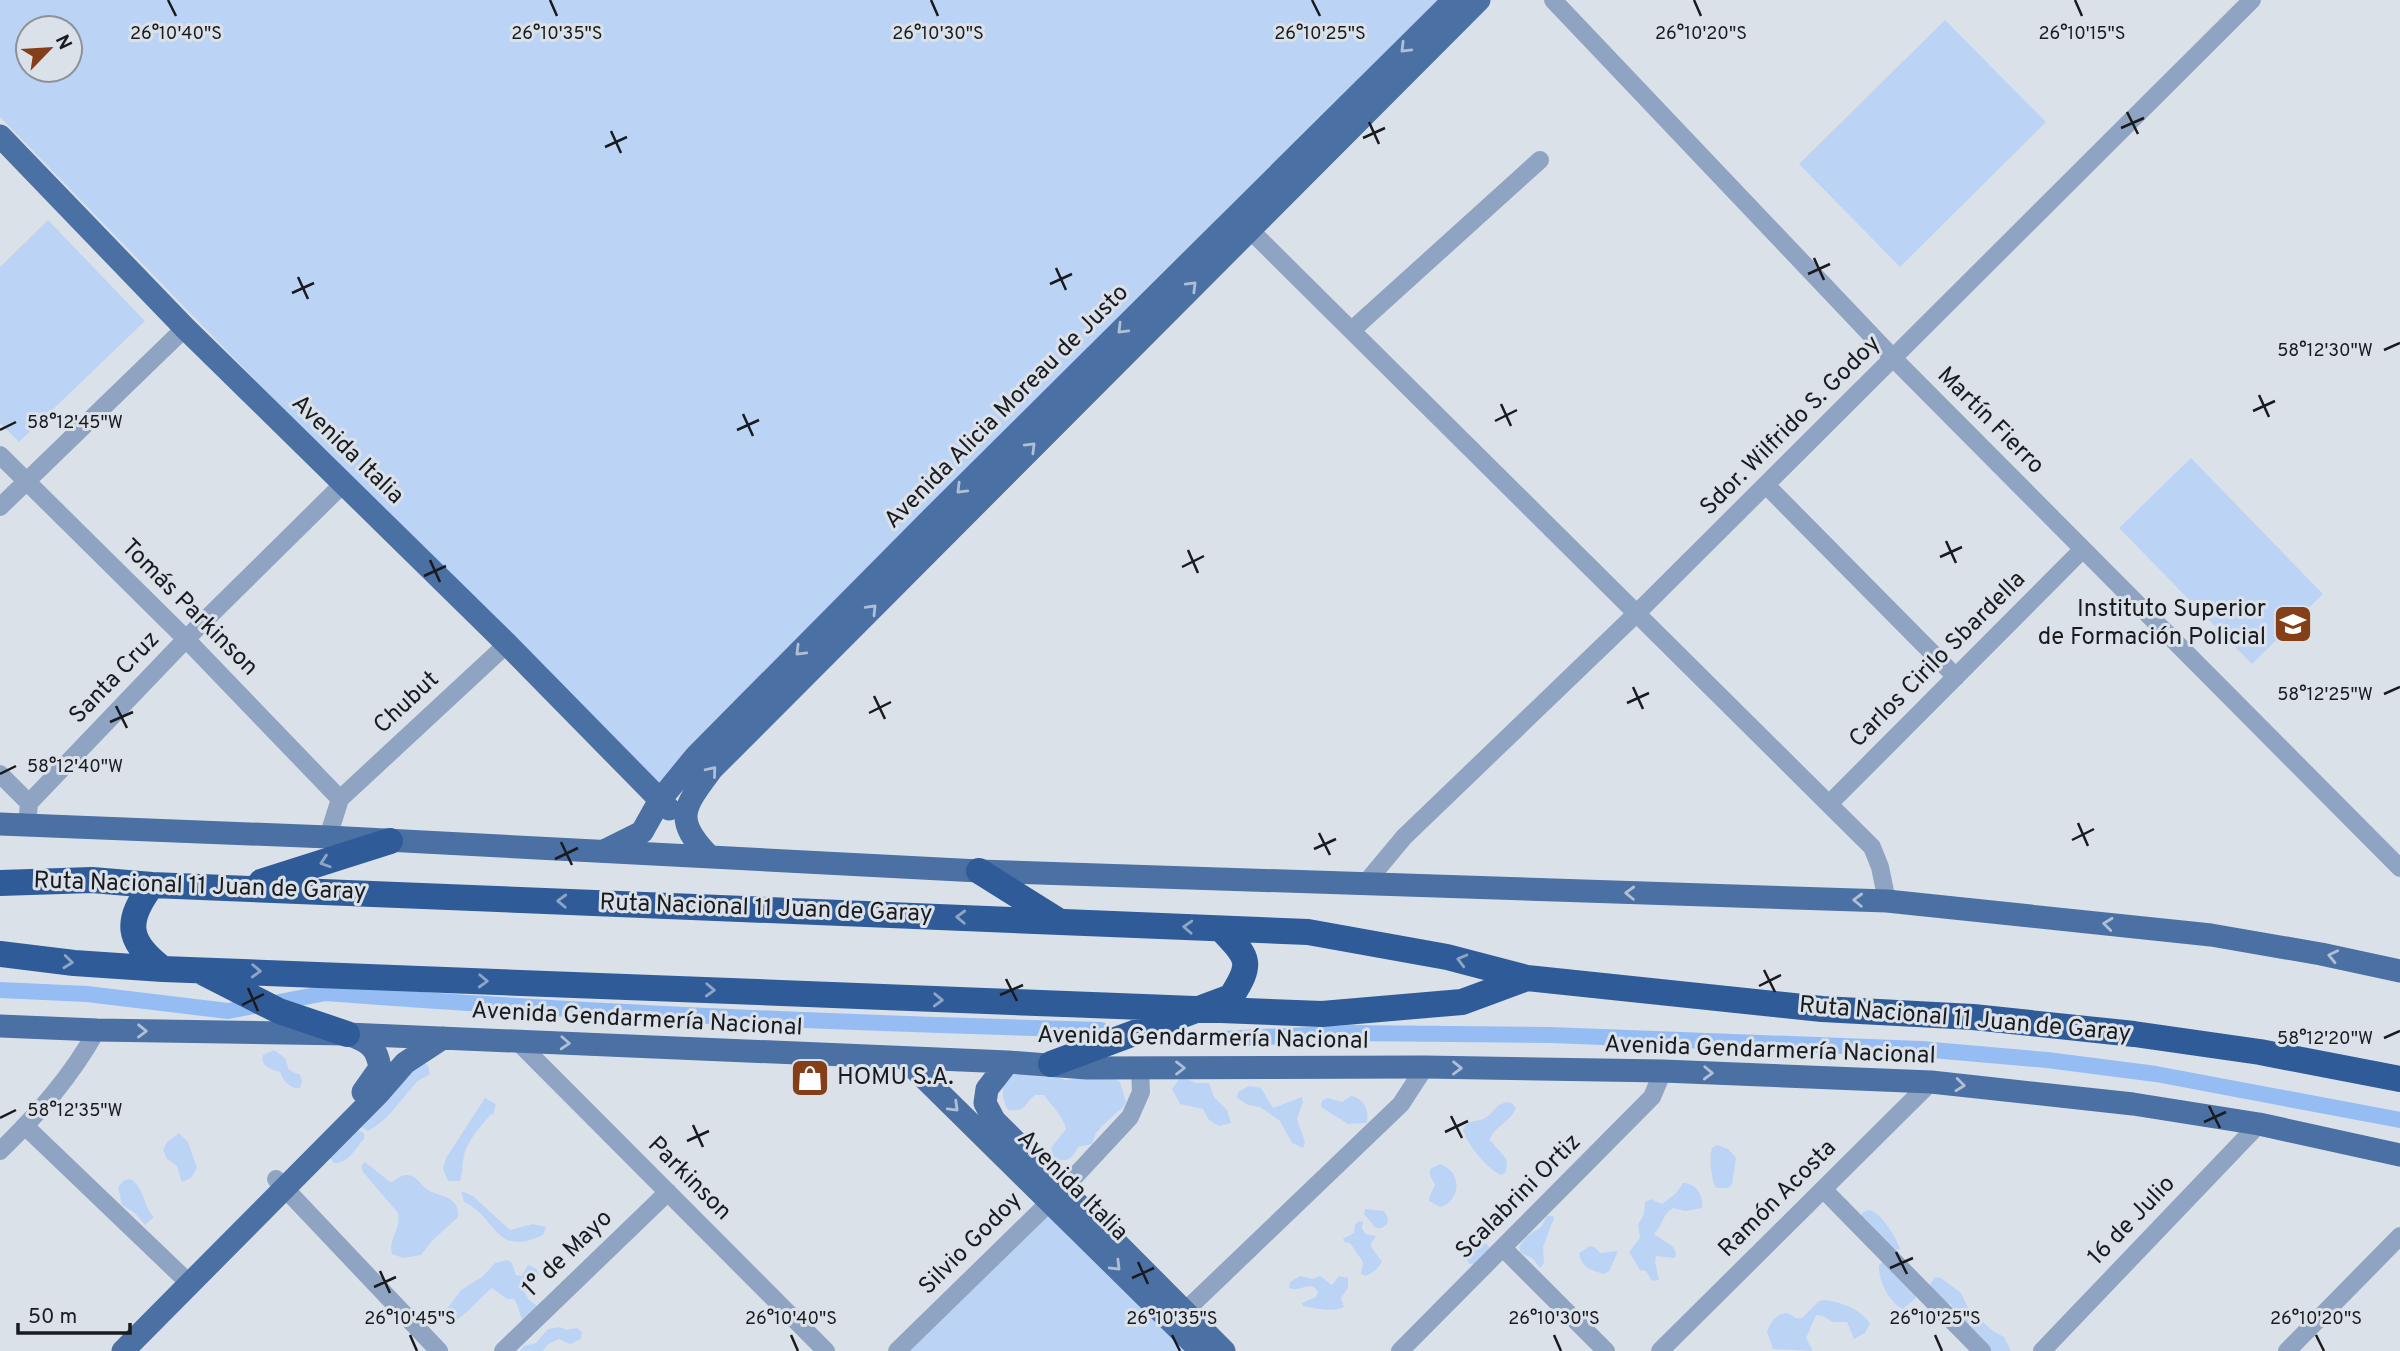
<svg xmlns="http://www.w3.org/2000/svg" width="2400" height="1351" viewBox="0 0 2400 1351" font-family="Overpass,sans-serif">
<style>
.green{fill:#bbd4f6;fill-rule:evenodd}
.lines{fill:none;stroke-linecap:round;stroke-linejoin:round}
.canal{stroke:#96bdf3;stroke-width:16}
.minor{stroke:#8fa4c2;stroke-width:18}
.major{stroke:#4a70a4;stroke-width:23}
.highway{stroke:#2f5c99;stroke-width:26}
.oneway{stroke:#b0bfd4}
.oneway2{stroke:#8ea5c5}
.ticks{fill:none;stroke:#191b1e;stroke-width:2.5}
.labels{text-anchor:middle;dominant-baseline:central;stroke-width:6;stroke-linejoin:round;paint-order:stroke}
.street-label{font-size:24px;fill:#191b1e;stroke:#dbe1e9}
.poi-label{font-size:24px;fill:#191b1e;stroke:#dbe1e9;text-anchor:end}
.ticks-label{font-size:18px;text-anchor:middle;fill:#191b1e;stroke:#dbe1e9;stroke-width:6;stroke-linejoin:round;paint-order:stroke}
</style>
<rect width="100%" height="100%" fill="#dbe1e9"/>
<path class="green" d="M0,0H1454L657,794L0,117ZM28,28H70V70H28Z
M1945,20L2046,122L1900,267L1799,164Z
M48,220L145,321L19,442L0,423V267Z
M2191,458L2323,594L2252,664L2119,528Z
M274,1050L285,1058L289,1070L300,1075L302,1082L300,1088C289,1089 283,1080 280,1072C271,1069 260,1067 263,1055Z
M422,1062L428,1065L430,1074C425,1078 419,1079 416,1083C400,1100 389,1120 368,1131L361,1127L398,1084L408,1078L414,1064Z
M1013,1070L1051,1074L1065,1080L1109,1076L1120,1082L1126,1102L1123,1107L1104,1124L1096,1133L1092,1144L1078,1147C1073,1159 1067,1163 1054,1158L1051,1148L1066,1129C1063,1115 1052,1107 1044,1095H1035C1023,1105 1027,1112 1008,1110C999,1093 1002,1085 1013,1070Z
M1185,1078L1196,1083H1209L1214,1097L1227,1110L1231,1123L1219,1126L1209,1120L1203,1109L1180,1104L1172,1089L1179,1079Z
M1249,1086L1261,1088L1273,1108L1302,1097L1303,1102L1297,1119L1305,1142L1303,1148L1292,1143L1280,1121L1260,1107L1248,1105L1237,1098L1238,1092Z
M1351,1096C1363,1097 1371,1112 1366,1123L1348,1124L1321,1107L1322,1101L1327,1098L1342,1102Z
M485,1098L496,1104L493,1116L492,1113C482,1125 470,1137 465,1152C462,1161 463,1171 460,1181H448L443,1169L446,1158Z
M1506,1102L1512,1103L1516,1108C1511,1122 1493,1127 1490,1140L1507,1160L1506,1172L1501,1175C1488,1170 1467,1144 1463,1130C1468,1117 1478,1124 1488,1116C1497,1109 1493,1107 1506,1102Z
M358,1130L364,1133V1139C355,1149 348,1164 334,1163L330,1158Z
M179,1133L188,1142L197,1168L191,1178L182,1182L177,1166L167,1159L163,1150L167,1142Z
M1717,1145L1728,1149L1736,1158L1732,1184L1728,1188H1716C1711,1181 1709,1156 1712,1148Z
M365,1162L390,1182C396,1181 399,1176 405,1175C417,1174 420,1185 428,1190C439,1197 460,1195 458,1217L433,1240L421,1255L403,1258L392,1254C388,1238 401,1231 398,1213L363,1172L361,1166Z
M1440,1164C1464,1172 1460,1202 1440,1207L1429,1201L1430,1195L1435,1185L1430,1175V1169Z
M130,1179C144,1186 143,1206 154,1217L145,1225L135,1213L122,1205L118,1187L124,1180Z
M1683,1183C1696,1183 1704,1195 1702,1208L1685,1211L1673,1208C1663,1213 1662,1227 1654,1234L1673,1247L1676,1253L1675,1258L1656,1256L1655,1262L1659,1280L1652,1281L1646,1271L1640,1270L1629,1252L1640,1238L1638,1225L1644,1214L1645,1202L1651,1199L1662,1204L1676,1193Z
M461,1191L473,1196L510,1230L533,1224L546,1227L543,1235C494,1258 498,1218 464,1202Z
M1049,1208L1191,1351H905Z
M1365,1209L1384,1211L1388,1218L1387,1224L1382,1228H1376L1364,1214Z
M1869,1210C1881,1212 1896,1237 1900,1249L1893,1250L1860,1217L1863,1212Z
M1547,1216H1553L1554,1218L1543,1247L1544,1263L1540,1268L1532,1258L1521,1253L1519,1247L1526,1237L1541,1227Z
M1360,1221L1363,1222L1362,1228L1365,1234L1376,1236L1370,1245L1382,1262L1376,1270L1366,1276L1361,1274L1363,1262L1350,1243L1344,1242L1343,1239L1354,1233L1355,1224Z
M1476,1240L1488,1245L1490,1250L1475,1264H1469L1464,1253L1470,1243Z
M1590,1246L1596,1248L1600,1253L1618,1251L1610,1270L1605,1274C1592,1271 1581,1268 1579,1253Z
M507,1260L512,1263L516,1275L522,1276L528,1265C550,1272 532,1284 523,1289L529,1300L540,1308L526,1326C519,1316 519,1305 514,1299H507L492,1288C478,1299 461,1323 444,1325L443,1314L461,1290L482,1277L495,1263Z
M1884,1261L1911,1276L1916,1298L1903,1309C1889,1303 1878,1280 1879,1265Z
M1300,1276L1312,1279L1320,1276L1332,1285L1339,1276L1348,1278V1288L1341,1298L1344,1307C1333,1313 1316,1308 1303,1306L1302,1303L1316,1297L1318,1292C1310,1279 1300,1293 1289,1288L1290,1282Z
M1935,1277L1941,1278L1961,1293L1969,1310L1993,1331L2004,1337L2011,1351H1991L1955,1316L1951,1304L1934,1297L1928,1287Z
M1825,1300C1844,1303 1858,1308 1870,1323L1865,1333L1854,1339L1847,1322H1833L1823,1316L1816,1315L1806,1338L1813,1351L1773,1349L1767,1332C1771,1319 1783,1306 1795,1318H1802L1819,1301Z
M560,1327L566,1330L577,1328L582,1332L581,1339L570,1344L559,1339L547,1345L543,1351H520L524,1346L536,1343L548,1329Z"/>
<g class="lines">
<path class="canal" d="M0,990L87,994L228,1011L254,1006
M279,1002L326,993C584,1013 842,1023 1101,1030
M1221,1039L1350,1033L1550,1035L1921,1049L2047,1060L2156,1074L2400,1120"/>
<path class="minor" d="M1553,0L1894,359L2400,868
M1241,221L1872,847L1880,867L1887,901
M1352,330L1540,160
M0,455L186,639L340,799
M1766,485L1956,677
M0,507L185,328
M0,774L29,803
M1829,804L2082,550
M27,826L29,803L186,639L344,483
M328,837L340,799L507,644
M1364,885L1404,837L1637,613L2252,0
M517,1041L826,1351
M25,1126L190,1284
M0,1151C38,1114 71,1077 97,1030
M276,1179L439,1351
M1823,1189L1982,1351
M1503,1248L1606,1351
M1185,1311L1401,1104L1425,1067
M503,1351L668,1192
M897,1351L1063,1189L1130,1117L1141,1092L1140,1068
M1400,1351L1652,1097L1663,1071
M1660,1351L1931,1082
M2042,1351L2259,1124
M2287,1351L2400,1236"/>
<path class="major" d="M0,136L185,328L507,644L669,809
M0,824L328,837L979,871L1887,901L2211,935L2321,954L2400,971
M606,850L642,832L660,800L696,756L941,509L1454,0
M710,857C672,819 684,807 712,769L1479,0
M0,1026L97,1030L347,1034L1008,1062L1087,1068L1425,1067L1663,1071L1931,1082L2133,1104L2259,1124L2400,1155
M350,1035C369,1042 377,1047 380,1068L363,1092
M905,1059L1201,1351
M1008,1062L987,1089L985,1103L994,1120L1224,1351
M123,1351L378,1094L405,1063L443,1038"/>
<path class="highway" d="M979,871L1057,920
M261,882L390,841
M0,883L92,880L152,885L1308,932L1447,957L1527,978L1822,1009L1973,1017L2134,1034L2260,1052L2400,1079
M152,885C125,921 126,941 163,969
M0,954L74,963L163,969L1322,1014L1462,1002L1527,978
M204,973L279,1011L347,1034
M1051,1064L1231,997C1254,961 1248,958 1221,929"/>
</g>
<defs><path id="oneway-chevron" d="M-2-3.5L2.5 0L-2 3.5" fill="none" stroke-width="1.6" stroke-linecap="round" stroke-linejoin="round" transform="scale(1.75)"/></defs>
<g class="oneway">
<use href="#oneway-chevron" transform="translate(1405 48) rotate(135)"/>
<use href="#oneway-chevron" transform="translate(1192 286) rotate(-45)"/>
<use href="#oneway-chevron" transform="translate(1122 329) rotate(135)"/>
<use href="#oneway-chevron" transform="translate(1031 447) rotate(-45)"/>
<use href="#oneway-chevron" transform="translate(961 489) rotate(135)"/>
<use href="#oneway-chevron" transform="translate(872 609) rotate(-46)"/>
<use href="#oneway-chevron" transform="translate(800 651) rotate(135)"/>
<use href="#oneway-chevron" transform="translate(712 771) rotate(-50)"/>
<use href="#oneway-chevron" transform="translate(1630 893) rotate(-178)"/>
<use href="#oneway-chevron" transform="translate(1858 900) rotate(-178)"/>
<use href="#oneway-chevron" transform="translate(2108 924) rotate(-174)"/>
<use href="#oneway-chevron" transform="translate(2333 956) rotate(-167)"/>
<use href="#oneway-chevron" transform="translate(142 1031) rotate(1)"/>
<use href="#oneway-chevron" transform="translate(565 1043) rotate(3)"/>
<use href="#oneway-chevron" transform="translate(1180 1068)"/>
<use href="#oneway-chevron" transform="translate(1457 1068) rotate(1)"/>
<use href="#oneway-chevron" transform="translate(1708 1073) rotate(2)"/>
<use href="#oneway-chevron" transform="translate(1960 1085) rotate(6)"/>
<use href="#oneway-chevron" transform="translate(954 1107) rotate(44)"/>
<use href="#oneway-chevron" transform="translate(1116 1266) rotate(45)"/>
</g>
<g class="oneway2">
<use href="#oneway-chevron" transform="translate(325 862) rotate(162)"/>
<use href="#oneway-chevron" transform="translate(562 901) rotate(-178)"/>
<use href="#oneway-chevron" transform="translate(961 917) rotate(-178)"/>
<use href="#oneway-chevron" transform="translate(1188 927) rotate(-177)"/>
<use href="#oneway-chevron" transform="translate(1462 960) rotate(-165)"/>
<use href="#oneway-chevron" transform="translate(68 962) rotate(6)"/>
<use href="#oneway-chevron" transform="translate(256 971) rotate(2)"/>
<use href="#oneway-chevron" transform="translate(483 981) rotate(2)"/>
<use href="#oneway-chevron" transform="translate(710 990) rotate(2)"/>
<use href="#oneway-chevron" transform="translate(938 1000) rotate(2)"/>
</g>
<path class="ticks" d="M168,0L176,16M550,0L557,16M931,0L938,16M1312,0L1320,16M1694,0L1701,16M2075,0L2082,16M2127,112L2138,134M1369,122L1379,144M2121,128L2144,118M611,131L621,153M1363,138L1385,128M605,147L627,137M1814,258L1824,280M1056,268L1066,290M1808,274L1830,264M298,277L308,299M1050,284L1072,274M292,293L314,283M2384,350L2400,343M2259,395L2269,417M1501,404L1511,426M2253,411L2275,401M743,414L753,436M1495,421L1517,410M0,430L16,422M737,430L759,420M1946,541L1956,563M1188,550L1198,573M1940,557L1962,547M430,560L440,582M1182,567L1204,556M424,576L446,566M1633,687L1643,709M2384,694L2400,687M874,696L885,719M1627,703L1649,693M116,706L127,728M869,713L891,702M110,722L133,712M0,774L16,766M2078,823L2088,846M1319,833L1330,855M2072,840L2094,829M561,842L572,865M1314,849L1336,839M555,859L578,848M1764,970L1775,992M1006,979L1017,1001M1759,986L1781,975M248,988L258,1011M1000,995L1023,985M242,1005L264,994M2384,1038L2400,1031M2209,1106L2220,1128M1451,1116L1462,1138M0,1118L16,1110M2204,1122L2226,1112M693,1125L703,1147M1445,1132L1468,1121M687,1141L709,1131M1896,1252L1907,1274M1138,1262L1148,1284M1890,1268L1913,1258M380,1271L390,1293M1132,1278L1154,1268M374,1287L396,1277M410,1335L417,1351M791,1335L798,1351M1172,1335L1180,1351M1554,1335L1561,1351M1935,1335L1942,1351M2316,1335L2324,1351"/>
<defs>
<g id="university-square" transform="scale(2.0125)"><rect x="-9" y="-9" width="18" height="18" rx="4" fill="#843f18" stroke="#dbe1e9"/><path d="M0-5L7-2L0 1L-7-2ZM-4 1L0 2.5L4 1V4Q0 6-4 4Z" fill="#fff"/></g>
<g id="shop-square" transform="scale(2.0125)"><rect x="-9" y="-9" width="18" height="18" rx="4" fill="#843f18" stroke="#dbe1e9"/><path d="M-5-2.5h2.3a2.7 3.5 0 0 1 5.4 0H5L5.5 6h-11ZM-1.5-2.5h3a1.5 2.3 0 0 0-3 0Z" fill="#fff"/></g>
</defs>
<g fill-rule="evenodd">
<use href="#university-square" x="2293" y="624"/>
<use href="#shop-square" x="810" y="1078"/>
</g>
<g class="labels">
<g class="street-label">
<text transform="translate(1007 407) rotate(-45)">Avenida Alicia Moreau de Justo</text>
<text transform="translate(1990 421) rotate(45)">Martín Fierro</text>
<text transform="translate(1791 426) rotate(-45)">Sdor. Wilfrido S. Godoy</text>
<text transform="translate(347 450) rotate(44)">Avenida Italia</text>
<text transform="translate(189 608) rotate(45)">Tomás Parkinson</text>
<text transform="translate(1938 660) rotate(-45)">Carlos Cirilo Sbardella</text>
<text transform="translate(115 678) rotate(-46)">Santa Cruz</text>
<text transform="translate(407 703) rotate(-43)">Chubut</text>
<text transform="translate(200 887) rotate(2)">Ruta Nacional 11 Juan de Garay</text>
<text transform="translate(766 909) rotate(2)">Ruta Nacional 11 Juan de Garay</text>
<text transform="translate(637 1020) rotate(3)">Avenida Gendarmería Nacional</text>
<text transform="translate(1965 1020) rotate(5)">Ruta Nacional 11 Juan de Garay</text>
<text transform="translate(1203 1039) rotate(1)">Avenida Gendarmería Nacional</text>
<text transform="translate(1770 1051) rotate(2)">Avenida Gendarmería Nacional</text>
<text transform="translate(689 1179) rotate(45)">Parkinson</text>
<text transform="translate(1072 1186) rotate(45)">Avenida Italia</text>
<text transform="translate(1519 1197) rotate(-45)">Scalabrini Ortiz</text>
<text transform="translate(1778 1199) rotate(-45)">Ramón Acosta</text>
<text transform="translate(2132 1221) rotate(-46)">16 de Julio</text>
<text transform="translate(971 1244) rotate(-45)">Silvio Godoy</text>
<text transform="translate(568 1254) rotate(-44)">1° de Mayo</text>
</g>
<g class="poi-label">
<text x="2266" y="610">Instituto Superior<tspan x="2266" dy="28">de Formación Policial</tspan></text>
<text x="837" y="1078" text-anchor="start">HOMU S.A.</text>
</g>
</g>
<g class="ticks-label">
<text x="176" y="39">26°10'40"S</text>
<text x="557" y="39">26°10'35"S</text>
<text x="938" y="39">26°10'30"S</text>
<text x="1320" y="39">26°10'25"S</text>
<text x="1701" y="39">26°10'20"S</text>
<text x="2082" y="39">26°10'15"S</text>
<text x="2325" y="356">58°12'30"W</text>
<text x="75" y="428">58°12'45"W</text>
<text x="2325" y="700">58°12'25"W</text>
<text x="75" y="772">58°12'40"W</text>
<text x="2325" y="1044">58°12'20"W</text>
<text x="75" y="1116">58°12'35"W</text>
<text x="410" y="1324">26°10'45"S</text>
<text x="791" y="1324">26°10'40"S</text>
<text x="1172" y="1324">26°10'35"S</text>
<text x="1554" y="1324">26°10'30"S</text>
<text x="2316" y="1324">26°10'20"S</text>
<text x="1935" y="1324">26°10'25"S</text>
</g>
<g transform="translate(49 49) rotate(65)"><circle r="33" fill="#dbe1e9" stroke="#8d9298" stroke-width="2"/>
<path d="M0-5L12 26L0 18L-12 26Z" fill="#843f18"/>
<text y="-10" font-size="19" font-weight="bold" text-anchor="middle" fill="#191b1e">N</text>
</g>
<path d="M18 1323v10h112v-10" fill="none" stroke="#191b1e" stroke-width="3.5"/>
<text x="28" y="1323" font-size="21" fill="#191b1e" stroke="#dbe1e9" stroke-width="5" paint-order="stroke">50 m</text>
</svg>
